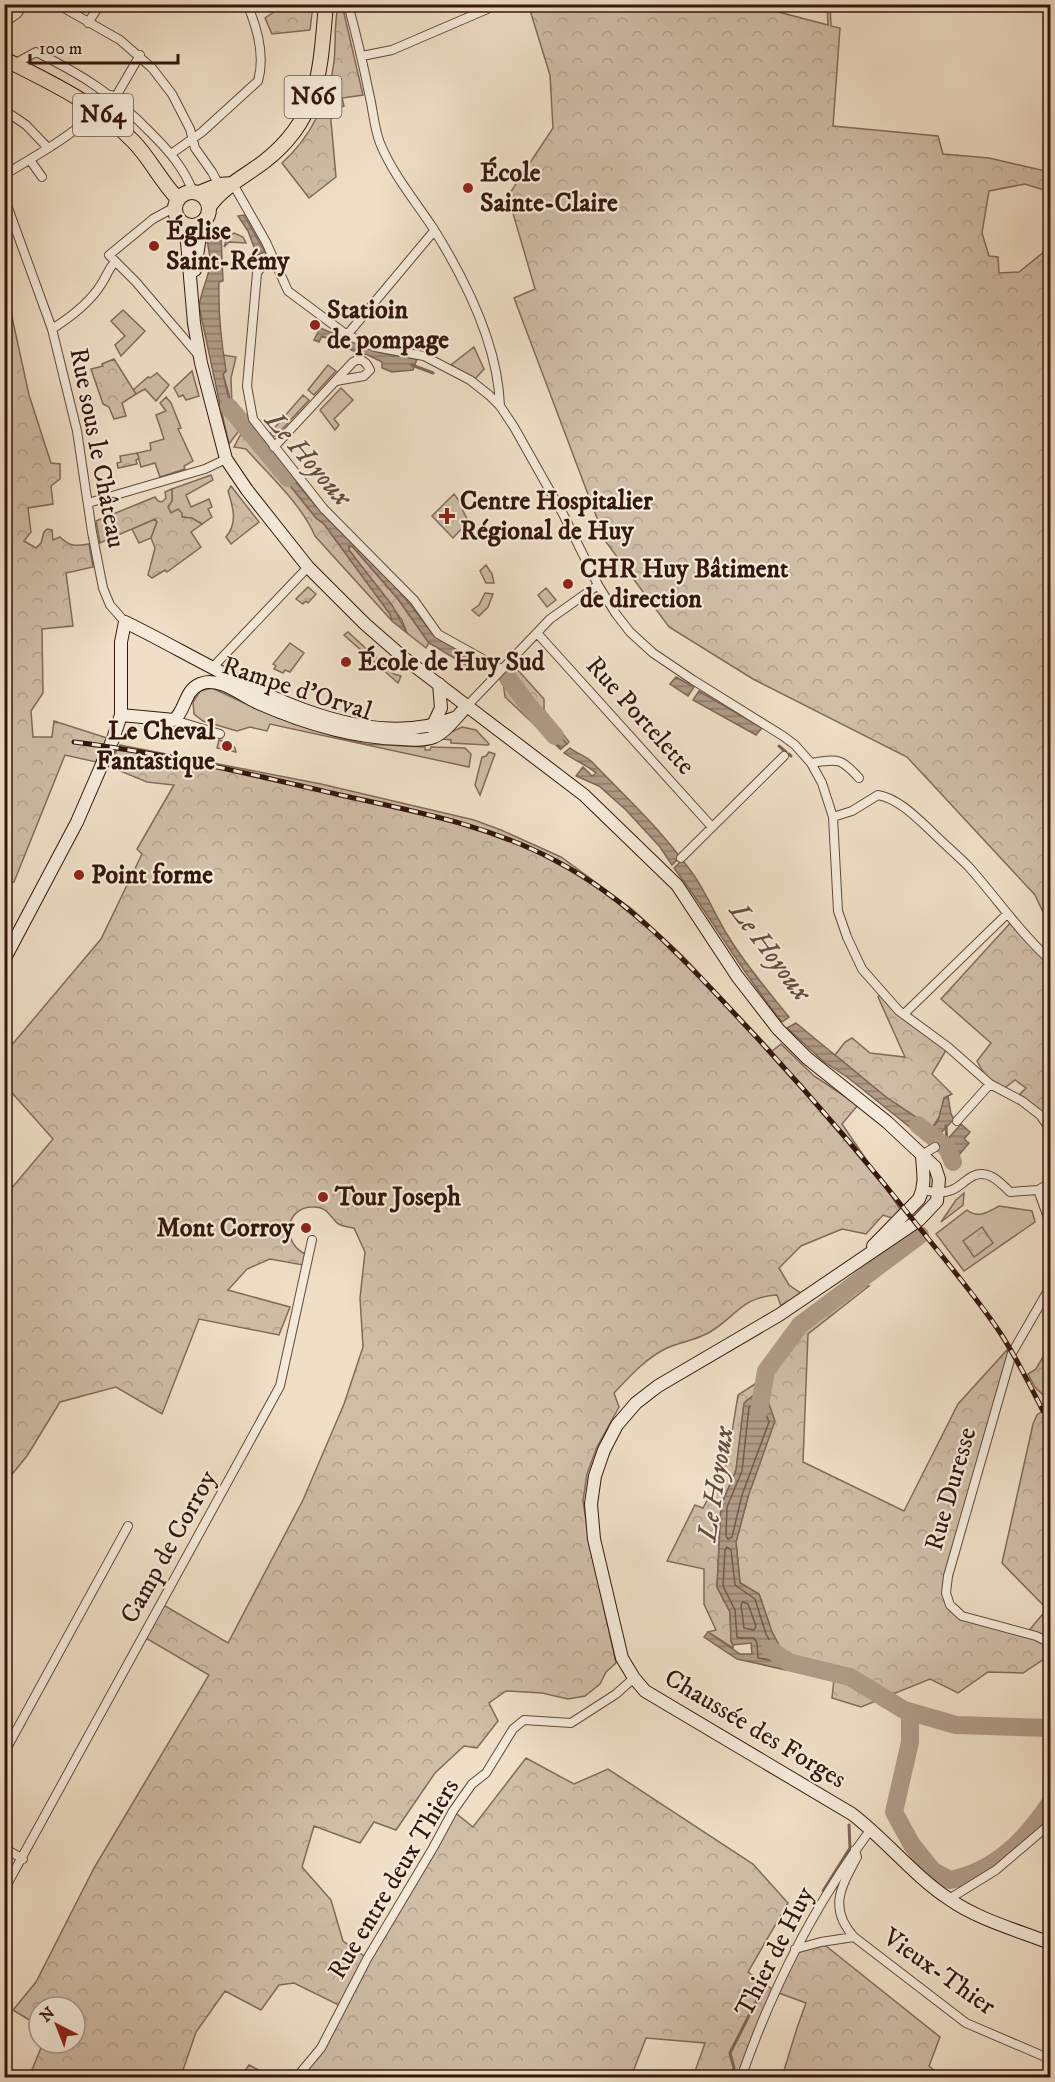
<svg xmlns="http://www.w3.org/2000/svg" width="1055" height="2082" viewBox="0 0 1055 2082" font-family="'IM FELL DW Pica',serif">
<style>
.green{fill:#cfbda6;stroke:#826a59;stroke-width:1.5}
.forest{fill:url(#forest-crowns);stroke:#826a59;stroke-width:1.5}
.water{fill:url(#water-rules);stroke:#7e6656;stroke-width:1.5}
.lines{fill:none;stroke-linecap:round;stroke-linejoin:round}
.shore{stroke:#72594a;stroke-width:1.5}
.stream{stroke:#7e6656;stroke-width:3}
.river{stroke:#af9b87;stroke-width:18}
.street-casing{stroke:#63493a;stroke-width:10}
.secondary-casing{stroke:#34170c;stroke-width:14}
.primary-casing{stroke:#34170c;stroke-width:16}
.street{stroke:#f5eada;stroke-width:8}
.secondary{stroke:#f5eada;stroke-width:12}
.primary{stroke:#efdfc6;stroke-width:14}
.rail-casing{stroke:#34170c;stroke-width:5}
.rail{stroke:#f5eada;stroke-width:3;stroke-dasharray:9;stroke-linecap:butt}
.poi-dot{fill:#8f2418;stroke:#f5eada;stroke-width:2}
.labels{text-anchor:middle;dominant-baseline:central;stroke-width:4.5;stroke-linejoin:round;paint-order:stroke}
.shield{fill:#f5eada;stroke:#6e564a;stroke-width:1.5}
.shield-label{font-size:24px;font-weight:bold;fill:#34170c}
.poi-label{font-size:26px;font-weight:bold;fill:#34170c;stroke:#f5eada;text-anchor:start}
.street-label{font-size:26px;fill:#34170c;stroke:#f5eada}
.water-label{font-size:27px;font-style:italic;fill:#654c3d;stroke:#f5eada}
</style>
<defs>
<pattern id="forest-crowns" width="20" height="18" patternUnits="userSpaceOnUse" patternTransform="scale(1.5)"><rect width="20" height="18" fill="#cfbda6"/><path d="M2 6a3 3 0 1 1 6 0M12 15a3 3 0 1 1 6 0" fill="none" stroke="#b2a28e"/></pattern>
<pattern id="water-rules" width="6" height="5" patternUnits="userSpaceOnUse" patternTransform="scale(1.5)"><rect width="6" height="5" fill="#af9b87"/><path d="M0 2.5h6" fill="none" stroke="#8f7d6d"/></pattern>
</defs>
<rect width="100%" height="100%" fill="#efdfc6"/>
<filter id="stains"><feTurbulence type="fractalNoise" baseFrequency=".00333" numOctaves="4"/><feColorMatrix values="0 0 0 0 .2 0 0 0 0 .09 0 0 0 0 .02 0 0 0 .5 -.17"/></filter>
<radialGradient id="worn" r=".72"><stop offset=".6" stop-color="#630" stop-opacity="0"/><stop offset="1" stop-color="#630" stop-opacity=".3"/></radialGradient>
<path class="green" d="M234,233L243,237L246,243L229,242L224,247L227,238Z
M123,310L145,331L121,356L115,345L125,336L111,321Z
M474,347L484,369L475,379L451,365Z
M223,355L236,357L231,378L232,405L223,374L226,371Z
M328,365L336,371L314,395L308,390Z
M192,371L199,396L186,400L183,395L179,397L174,388Z
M157,373L169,385L156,401L145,389L136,394L133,390L148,377L150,378Z
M341,388L353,400L334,419L339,425L335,430L320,410Z
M303,395L309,400L276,436H272L270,433Z
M166,397L171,403L181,428L178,429L180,433L193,461L184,466L185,469L160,477L155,463L141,467L137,453L151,450L150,443L164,439L156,415L166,411L160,403Z
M220,405L241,428L229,444Z
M211,475L213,480L186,495L191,507L209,499L212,507L208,509L212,517L202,524C192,518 182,517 171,513L168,507L172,501V489Z
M454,494C463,504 461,512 469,521L453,538L432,516Z
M155,519L157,522L151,538L139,543L132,529Z
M486,565L492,574L494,583H486L480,571Z
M546,588L556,600L547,607L538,595Z
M485,593L493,594L488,607L479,616L472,610L479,605Z
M348,632L394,674L401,676L398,683L344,635Z
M290,643L304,653L290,672L285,670L283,673L274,669L276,666L273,664Z
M212,688L255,708L333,736L366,744L425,747V750H430L431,747L465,748L471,754L469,767L270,724L267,731L250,727L237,731L203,721L194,714L193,702L200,691Z
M462,727L476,730L489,744L488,745L451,743V740L443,739L449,733Z
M219,740C226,742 235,743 236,752L217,748Z
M489,752L495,754L480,795L475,785L482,757L486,756Z
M964,1193L963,1205L941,1222L956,1200Z
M999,1206L1032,1211L1035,1222L964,1271L936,1234L967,1210C978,1219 988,1212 999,1206Z"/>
<path class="forest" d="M286,4L313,5L310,30L272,34L265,18Z
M536,5H752L828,25L827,5H830L831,26L840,28L833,126L938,136L943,154L989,158L1050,172V192L1025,184L989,191L982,233L989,256L998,257L999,273L1019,272L1050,247V927L1035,895L907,757L753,679L669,627L606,542L514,298L535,289L508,196L553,128L550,75L529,7Z
M338,6L343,9L363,95L342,98L344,106L330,110L336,177L309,198L282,163C311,137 329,100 334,62C336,43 334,24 338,6Z
M4,258L7,259L12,317L29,395L51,463L60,464V479L51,486L53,504L28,508L31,532L24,541L36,548L41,543L44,532L47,529L52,530L53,540L60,537C70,547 76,546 89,544L93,567L66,573L73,626L42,629L43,693L31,711L33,737H52L54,721L107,738L96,762L65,755L14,882L5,885Z
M114,359L136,394L122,403L126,416L114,419L109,407L103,404L91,369L103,366L102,364Z
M243,430L251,439L256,434L274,456L271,462L316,518L324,524L390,614L392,621L315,536C302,505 269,475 246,449L234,447Z
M137,453L139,458L136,460L137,464L118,468L117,463L121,462L120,456Z
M231,486L259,522L231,544L226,537C238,523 233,507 228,491Z
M172,489V501L168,507L171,513L178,509L182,513V517L192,518L202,524L191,532L201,547L167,572L165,570L152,578L148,575L155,548L151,538L157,522L155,519L100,543L96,521L155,497L158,501L162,502L166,498L165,492Z
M352,546L398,599L429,643L426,648L407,633L402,620L349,550L348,548Z
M308,587L316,594L308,603L306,601L303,604L296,599Z
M516,668L544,699V710L569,742L567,744L546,720L554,740L561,750L505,697L503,682Z
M120,745L321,784L474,820L501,830L561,857L632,909L682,955L772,1051L781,1044L814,1076L858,1105L842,1124L902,1212L895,1219L883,1215L866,1234L842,1229L801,1246L779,1268L789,1285L802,1294L781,1306L777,1295C741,1297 737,1316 710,1332C696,1340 682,1342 667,1348C646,1358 630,1376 614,1393L619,1407L597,1447L587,1474L583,1501L589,1540L616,1663L606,1672L600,1684L585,1696L568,1699L542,1693L506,1691L489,1703L498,1721L477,1748L464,1746L435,1773L396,1830L374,1822L360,1843L314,1826L302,1867L331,1900L343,1941L367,1958L453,1811L473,1827L526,1758L574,1784L608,1769L753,1864L788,1903L748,1972L775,1991L795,1949L821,1942L940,2037L929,2066L942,2077H782L797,2028L806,2003L776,1992L741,2077H693L705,2043L646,2038L631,2077H296L321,2048L343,2007L294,1983L279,1985L261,2010L225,1991L196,2032L182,2073L195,2077H29L43,2043H75V2007H39V2026L13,2010L36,1982L94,1868L209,1675L144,1637L162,1604L228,1643L303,1500L344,1404L363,1347L360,1298L365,1252L354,1228C348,1227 339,1226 336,1222C329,1214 325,1206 313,1207C285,1207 281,1242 305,1254L303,1265L270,1259L247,1269L228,1290L290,1307L279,1335L199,1319L162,1414L116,1387L60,1402L27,1456L5,1483V1196L53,1139L5,1085V1053L101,939L142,854L137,849L174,785L147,782L108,766Z
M1013,920L1050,960V1123L1016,1098L1026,1088L1015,1080L1002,1090L990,1084L977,1061L991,1043L941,999Z
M883,992L948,1047L932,1074L952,1094L944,1098L941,1114L932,1128L886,1097L835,1055L845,1042L852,1038L870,1053L905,1057L878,997Z
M982,1227L993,1243L974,1257L963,1241Z
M852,1286H869L808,1334L803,1462L904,1511L958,1404L1007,1350L1011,1356L946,1593L962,1616L1027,1633L1047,1609L1002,1563L1033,1424L1037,1415L1050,1406V1655L1023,1673L988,1672L958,1693L930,1679L861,1707L832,1698L834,1679L788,1662L772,1632L759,1594L740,1583L736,1542L748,1497L744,1404L736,1470L721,1506L717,1587L730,1612L731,1641L733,1645V1648L708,1632L716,1630L704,1604V1569L667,1561L695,1505L703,1508L727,1463L738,1395L755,1384L800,1325Z
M1050,1345V1402L1035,1387L1028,1374L1036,1369Z
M249,2065L272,2077H240Z"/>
<path class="water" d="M244,215L265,252L257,255L248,231L238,216Z
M221,236L223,281L219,282C218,312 221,341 226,371L223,374L229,400L245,421L241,428L220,405L199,306C204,277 215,273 207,241Z
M320,328L381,353L417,359L413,370L392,372L382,368V362L366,354L362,355L322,336L319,342L314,340Z
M274,456L322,513L392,583L413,608L435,637L474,659L469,667L429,643L398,599L352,546H349V550L392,605L407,633L392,621L390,614L324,524L316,518L271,462Z
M676,677L694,687L688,696L670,684Z
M699,691L762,728L756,735L693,700Z
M539,717L546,720L567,744L561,749Z
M570,748C577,754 587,756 593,763C623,794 654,823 680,857L672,865L660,847L626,810L599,786L576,776L583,767L592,776L596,773C586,764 575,761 564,753Z
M682,860C703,883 713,913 730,939C747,967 769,992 789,1017L782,1022C742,973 712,918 674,868Z
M796,1023L886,1097L932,1128L938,1121L944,1098L948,1096L951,1114L954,1119L931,1144L847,1077L823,1061L787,1028Z
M961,1124L970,1132L964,1139L969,1143L953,1162L938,1150Z
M763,1387L775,1421L748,1497L736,1542L740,1583L759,1594L772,1632L788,1662L786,1670L737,1659L704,1637L708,1632L740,1654H752L751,1643L733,1645L731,1641L730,1612L717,1587L721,1506L736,1470L744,1403Z"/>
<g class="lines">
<path class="shore" d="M760,1399L769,1422L742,1495L732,1537L728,1539L726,1536L727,1507L742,1471L749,1407Z
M727,1547L731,1550L735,1585L755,1599L766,1634L779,1657L777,1661L758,1658L757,1643L754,1638H739L737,1637L735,1610L723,1586L725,1550Z
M743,1602L748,1604L756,1626L754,1630L744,1628L741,1605Z"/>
<path class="stream" d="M412,365L433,373
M779,746L786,752
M789,754L791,756
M946,1126L947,1144
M823,1891L850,1848L849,1825
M730,2078L734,2068L730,2053L762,1990"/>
<path class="river" d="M229,407L288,478
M508,678L529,706L555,736
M918,1125L947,1148L953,1162
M759,1411L766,1371L800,1325L920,1235
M770,1649L788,1662L850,1677L904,1710L956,1725L1050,1728
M910,1712V1742L894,1812L912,1845L933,1871L950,1880C996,1871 1025,1840 1050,1803"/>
<g class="street-casing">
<path id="street" d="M57,4L120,40L152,68L172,94L190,129L195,148L212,172L219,185
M348,4C356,34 363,63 369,93C373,109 374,128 380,143C392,173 415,201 433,228C465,279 498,345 500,406
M4,23L17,14L24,4
M88,23L100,4
M362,56L392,50L499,4
M14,64L36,52C83,75 114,95 151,133C169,151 184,168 193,192
M115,98L140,55
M4,110L26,125L48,148
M171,154L202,132L258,81C265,57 257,27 247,4
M30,160L42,177
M4,175C42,152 84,130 111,95
M233,184L266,242L288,291L347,335L375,347L424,356L470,380L489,395L500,406L514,427L563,514L598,585L616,614L630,632L653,653L693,680L783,736L795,745L811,763L822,783L833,817L838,911L847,937L862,969L899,1011L948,1047L990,1084L1022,1101L1040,1115L1050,1129
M4,197L52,329L77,431L92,532L103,588L110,605L125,622
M175,207L153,219L109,255L136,282L199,356
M271,254L257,273L247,386L253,419L324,509L414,600L438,634L501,669
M52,329C71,317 90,303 102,283C107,275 109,268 115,262
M347,335L434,231
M274,447L353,362L359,359C365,361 367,364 370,370L364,376L336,381
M88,503L205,469L226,459
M537,633L712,827
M213,667L308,567
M467,706L550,619L598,585
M174,720L220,734
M811,763C838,759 840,757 859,778
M833,817L852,811L878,795C899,799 916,817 931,831C943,843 956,854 968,866C996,897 1019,932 1050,960
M681,858L784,756
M904,1014L1007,914
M957,1121L990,1084
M922,1155L935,1147
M923,1190C934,1192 942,1194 952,1190C960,1187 965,1180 973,1176C988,1169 1000,1182 1010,1192L1038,1190L1050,1183
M1038,1190L1050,1223
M1050,1287L1012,1353L948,1576L946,1593L950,1605L962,1616L1036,1636L1050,1643
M4,1753L128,1526
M4,1848L23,1859
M855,1850L857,1857C841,1887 828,1908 854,1937L966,2023L1050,2059
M4,1890L280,1386L312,1240
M949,1899L996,1870L1050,1824
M795,1949L821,1942L854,1937
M296,2078L321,2048L367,1959L433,1848L453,1811L472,1784L486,1773L513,1729L524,1720L571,1723L616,1694L634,1678
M741,2078C772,1988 815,1904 871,1829"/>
</g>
<g class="secondary-casing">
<path id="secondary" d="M181,222L187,242L194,323L201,363L226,459L247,490L308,567L365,624L404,658L584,795L677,885L737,976L778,1029L807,1058L887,1122L935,1167L939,1179L937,1201L919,1220L779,1315L658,1386L636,1403L617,1425L604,1450L595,1476L591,1504L594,1539L622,1658L634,1678L645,1691L852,1814C886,1840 913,1875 949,1899C979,1920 1017,1930 1050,1943
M195,270L202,222
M121,715L174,720C186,710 184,691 200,684C218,676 240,694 256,702C301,722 352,738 402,739C412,740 424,741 434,737C447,731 457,716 467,706
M432,727L441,708L439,684
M4,960L77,822L113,739L121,715V642L125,622C215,665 351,761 454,718
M873,1246L919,1199C926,1184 923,1172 922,1156"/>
</g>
<g class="primary-casing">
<path id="primary" d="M4,59C50,82 97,104 133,141C150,158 161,182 178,199
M175 209a17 17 0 1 1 34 0a17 17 0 1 1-34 0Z
M199,193L219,185L233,184
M209,207C221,188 247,175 265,161C321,117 320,69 326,4"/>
</g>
<use href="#street" class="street"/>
<use href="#secondary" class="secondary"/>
<use href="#primary" class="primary"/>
<g class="rail-casing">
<path id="rail" d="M74,742C163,753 250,774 336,794C412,811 487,824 556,861C637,903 699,976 760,1041C817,1103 870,1165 922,1231C949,1265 977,1298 1001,1334C1017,1359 1030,1385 1043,1411"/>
</g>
<use href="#rail" class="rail"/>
</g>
<g class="poi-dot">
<circle cx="468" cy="188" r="6"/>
<circle cx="154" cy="246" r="6"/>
<circle cx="315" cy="325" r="6"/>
<path d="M444 507h6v6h6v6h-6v6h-6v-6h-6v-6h6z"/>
<circle cx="568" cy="584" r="6"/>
<circle cx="346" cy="662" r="6"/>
<circle cx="227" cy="746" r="6"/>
<circle cx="79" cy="875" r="6"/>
<circle cx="323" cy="1197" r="6"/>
<circle cx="306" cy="1228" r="6"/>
</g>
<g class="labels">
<g class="shield">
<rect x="284.5" y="76" width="57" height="42" rx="4.5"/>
<rect x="73" y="94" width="60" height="42" rx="4.5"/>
</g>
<g class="shield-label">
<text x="313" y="97">N66</text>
<text x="103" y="115">N64</text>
</g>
<g class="poi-label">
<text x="480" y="173">École<tspan x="480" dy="30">Sainte-Claire</tspan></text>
<text x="166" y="231">Église<tspan x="166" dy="30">Saint-Rémy</tspan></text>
<text x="327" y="310">Statioin<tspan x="327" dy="30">de pompage</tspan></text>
<text x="460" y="501">Centre Hospitalier<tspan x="460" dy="30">Régional de Huy</tspan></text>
<text x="580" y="569">CHR Huy Bâtiment<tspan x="580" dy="30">de direction</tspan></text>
<text x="358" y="662">École de Huy Sud</text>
<text x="215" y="731" text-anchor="end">Le Cheval<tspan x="215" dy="30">Fantastique</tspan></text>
<text x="91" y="875">Point forme</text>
<text x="335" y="1197">Tour Joseph</text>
<text x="294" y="1228" text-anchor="end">Mont Corroy</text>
</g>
<g class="street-label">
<text transform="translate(97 448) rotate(79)">Rue sous le Château</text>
<text transform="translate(297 689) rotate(18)">Rampe d'Orval</text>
<text transform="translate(640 716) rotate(48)">Rue Portelette</text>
<text transform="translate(951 1489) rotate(-74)">Rue Duresse</text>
<text transform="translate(169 1547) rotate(-61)">Camp de Corroy</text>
<text transform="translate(755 1729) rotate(31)">Chaussée des Forges</text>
<text transform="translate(394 1879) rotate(-59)">Rue entre deux Thiers</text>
<text transform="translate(775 1952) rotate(-63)">Thier de Huy</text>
<text transform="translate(939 1972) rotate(35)">Vieux-Thier</text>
</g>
<g class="water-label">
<text transform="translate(308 459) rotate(49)">Le Hoyoux</text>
<text transform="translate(770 952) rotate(53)">Le Hoyoux</text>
<text transform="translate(716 1484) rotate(-81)">Le Hoyoux</text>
</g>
</g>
<rect width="1055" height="2082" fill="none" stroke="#efdfc6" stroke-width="24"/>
<rect x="6" y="6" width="1043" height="2070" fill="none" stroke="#34170c" stroke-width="3"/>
<rect x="12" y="12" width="1031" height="2058" fill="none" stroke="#34170c" stroke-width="1.5"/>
<g transform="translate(57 2025) rotate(318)"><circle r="28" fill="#f5eada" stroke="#a89688" stroke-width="1.5"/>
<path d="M0-4.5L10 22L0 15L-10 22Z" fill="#8f2418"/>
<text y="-9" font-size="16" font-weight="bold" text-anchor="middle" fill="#34170c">N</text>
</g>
<path d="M30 54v9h148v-9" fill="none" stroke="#34170c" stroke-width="3"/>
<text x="39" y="54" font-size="18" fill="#34170c" stroke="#f5eada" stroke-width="4.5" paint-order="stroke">100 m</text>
<rect width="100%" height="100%" filter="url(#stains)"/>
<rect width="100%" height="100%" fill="url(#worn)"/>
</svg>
